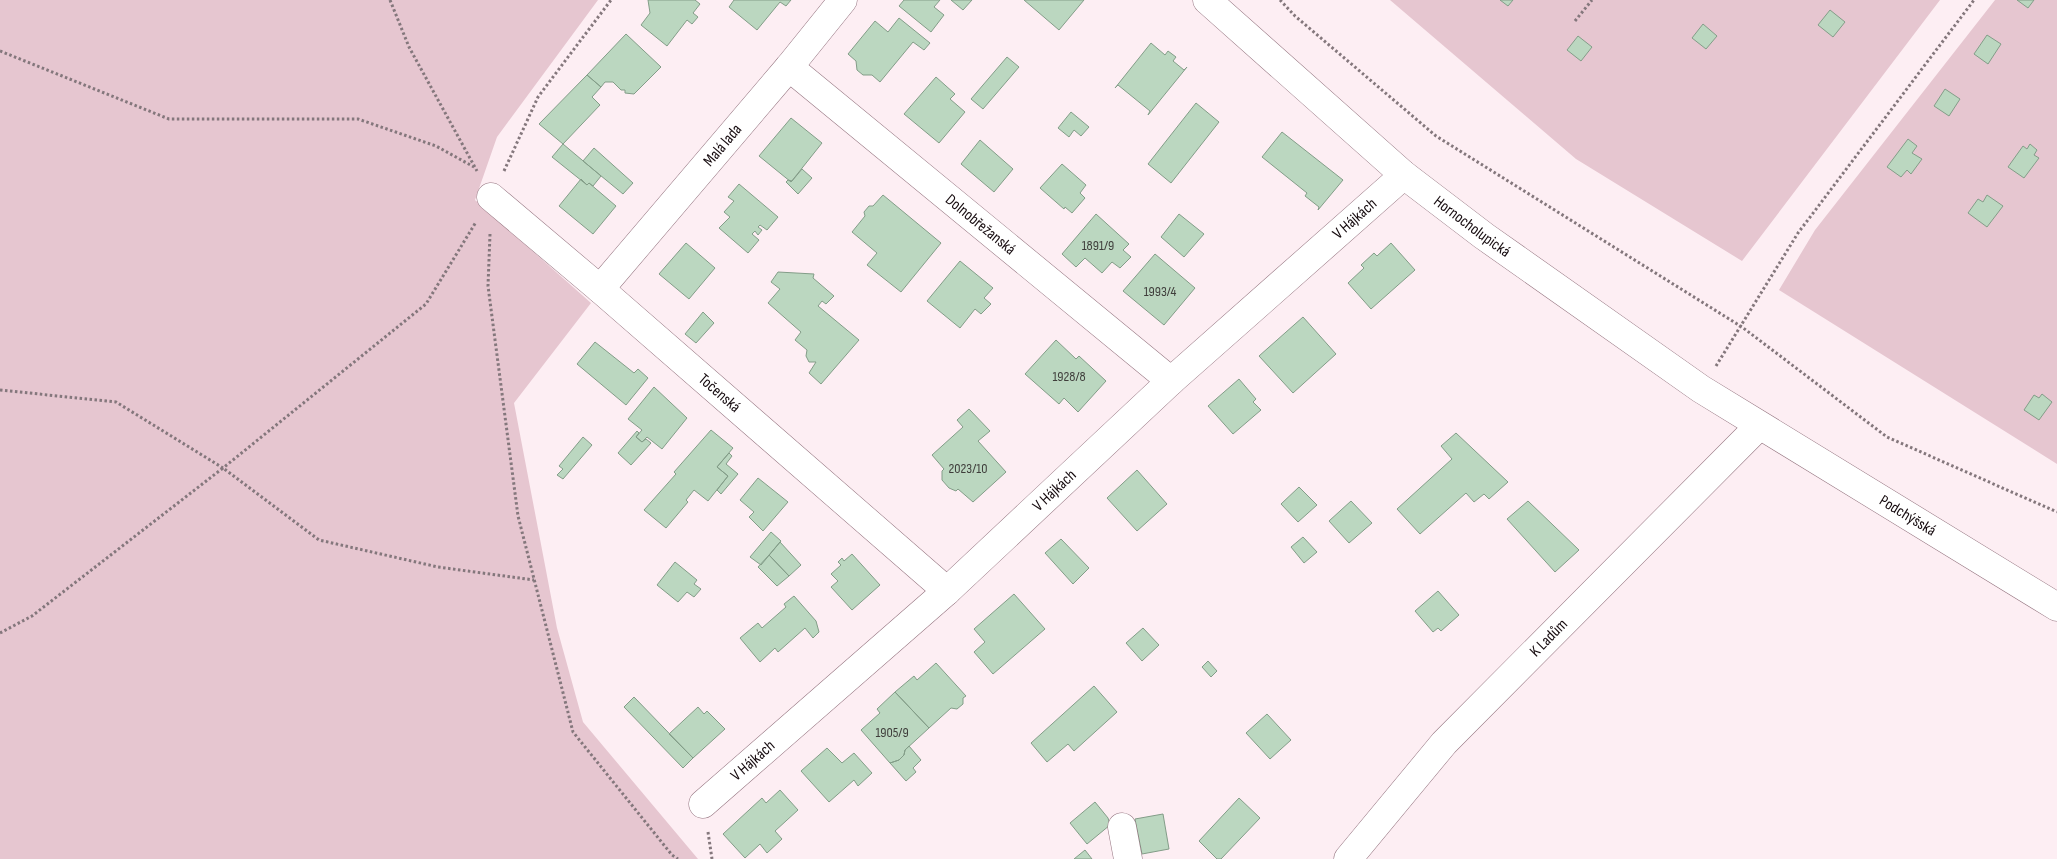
<svg xmlns="http://www.w3.org/2000/svg" width="2057" height="859" viewBox="0 0 2057 859" font-family="'Sofia Sans Condensed',sans-serif">
<style>
.green{fill:#e6c6d0}
.building{fill:#bbd7c0;stroke:#839d88}
.lines{fill:none;stroke-linecap:round;stroke-linejoin:round}
.minor-casing{stroke:#957580;stroke-width:29}
.tertiary-casing{stroke:#957580;stroke-width:29}
.path{stroke:#84777c;stroke-width:3;stroke-dasharray:2.5 2.5;stroke-linecap:butt}
.minor{stroke:#fff;stroke-width:28}
.tertiary{stroke:#fff;stroke-width:28}
.labels{text-anchor:middle;dominant-baseline:central;stroke-width:4.5;stroke-linejoin:round;paint-order:stroke}
.number-label{font-size:14px;fill:#3f3e3b}
.street-label{font-size:16px;fill:#160b0f;stroke:#fff}
</style>
<rect width="100%" height="100%" fill="#fdeef3"/>
<path class="green" d="M0,0H598L497,137L475,200L591,303L514,403L557,628L583,722L698,859H0Z
M1390,0H1940L1742,261L1576,159Z
M1995,0H2057V464L1779,290L1815,230Z"/>
<path class="building" d="M648,0H695L700,4L693,13L698,17L692,24L687,20L667,46L641,25L650,13Z
M734,0H791L786,6L780,2L757,30L729,7Z
M904,0H940L934,7L944,15L931,32L899,6Z
M951,0H972L963,10Z
M1024,0H1084L1059,30Z
M1500,0H1513L1508,6Z
M2017,0H2034L2028,8Z
M1830,10L1845,22L1833,37L1818,25Z
M899,18L930,43L924,50L913,42L880,82L872,75H863L857,70L856,61L848,54L875,21L888,32Z
M1703,24L1717,36L1706,49L1692,38Z
M626,34L661,67L634,94L625,93V90H621L613,82H605L601,87L587,75Z
M1987,35L2001,44L1988,64L1974,54Z
M1578,36L1592,47L1581,61L1567,50Z
M1151,43L1165,55L1168,51L1176,57L1173,61L1184,70L1187,67L1148,115L1150,111L1118,85L1115,88Z
M1007,57L1019,67L983,109L971,99Z
M587,75L601,87L592,97L600,105L563,144L539,124Z
M936,77L955,94L950,99L965,112L939,143L904,114Z
M1945,89L1960,99L1949,116L1934,106Z
M1196,103L1219,122L1171,183L1148,164Z
M1071,112L1089,127L1081,136L1074,130L1069,137L1058,128Z
M791,118L822,143L791,182L759,156Z
M1282,132L1343,180L1318,210L1319,207L1305,196L1307,193L1262,157Z
M1908,139L1917,146L1912,153L1922,159L1911,174L1907,170L1901,177L1887,167Z
M980,140L1013,169L994,192L961,164Z
M563,144L601,176L593,186L589,183L587,185L552,157Z
M2030,144L2037,150L2034,155L2039,158L2024,178L2008,167L2023,146L2027,149Z
M594,148L633,183L623,194L583,161Z
M1062,164L1086,185L1080,193L1085,198L1072,213L1065,207L1064,209L1040,188Z
M802,169L812,178L798,194L786,182L788,180L792,181Z
M581,179L587,185L589,183L616,206L593,234L559,206Z
M739,184L778,217L767,230L760,225L758,227L762,230L758,235L755,231L752,234L759,240L748,253L719,228L730,217L724,212L734,201L728,197Z
M883,195L941,243L901,292L867,265L877,253L852,232L865,216L864,212L869,206H873Z
M1987,195L2003,206L1987,227L1968,213L1978,199L1983,202Z
M1096,214L1129,244L1123,250L1131,257L1120,268L1112,262L1102,273L1085,258L1076,267L1062,254Z
M1179,214L1204,234L1184,257L1161,237Z
M686,243L715,268L689,299L659,274Z
M1391,243L1415,270L1371,309L1348,283L1364,268L1361,265L1374,253L1377,256Z
M1155,254L1195,288L1164,325L1123,291Z
M960,261L993,288L984,298L991,304L981,314L975,309L960,328L927,301Z
M778,272L814,274L813,278L834,296L826,304L822,301L818,306L859,340L821,384L809,373L816,362H809L806,356L807,350L795,340L801,332L768,303L780,289L771,282Z
M703,312L714,323L696,343L685,334Z
M1303,317L1336,354L1293,393L1259,356Z
M1056,340L1076,359L1079,356L1106,381L1078,412L1064,398L1059,404L1025,374Z
M595,342L634,373L638,369L648,378L626,405L577,364Z
M1239,379L1256,399L1253,402L1261,410L1233,434L1208,406Z
M654,387L687,418L662,449L647,437L642,442L636,437L642,430L628,419Z
M2042,394L2052,402L2039,420L2024,410L2034,395L2039,398Z
M969,409L990,431L978,441L1006,472L973,502L958,489L956,491L949,488L942,480V471L944,469L932,455L963,427L957,420Z
M711,430L733,448L717,467L728,476L708,501L694,490L686,500L688,502L666,528L644,510L676,474L674,472Z
M637,431L639,433L636,437L642,442L646,439L651,443L631,465L618,453Z
M1456,433L1508,482L1489,499L1484,494L1474,502L1466,493L1420,534L1397,509L1452,459L1441,446Z
M583,437L592,445L563,479L557,475L563,469L559,466Z
M729,453L732,456L726,464L738,474L721,494L717,490L728,476L717,467Z
M1137,470L1167,504L1137,531L1107,498Z
M758,478L788,502L763,531L749,517L754,512L740,500Z
M1299,487L1317,505L1298,522L1281,504Z
M1351,501L1372,523L1349,543L1329,521Z
M1528,501L1579,550L1555,572L1507,519Z
M771,532L781,541L761,565L750,557Z
M1303,537L1317,552L1304,563L1291,547Z
M1061,539L1089,568L1073,584L1045,553Z
M780,542L801,565L789,576L769,555Z
M852,554L880,585L852,610L831,587L838,581L831,574L841,565L838,562L842,558L844,561Z
M769,555L789,576L777,586L758,567Z
M675,562L697,580L694,584L701,589L694,597L687,592L678,602L657,585Z
M1438,591L1459,615L1441,631L1438,628L1433,632L1415,611Z
M1014,594L1045,629L993,674L974,652L985,642L974,629Z
M794,596L816,621L819,632L813,638L805,628L778,652L775,648L760,662L740,638L758,623L762,628L786,607L784,604Z
M1143,628L1159,645L1142,661L1126,643Z
M1208,661L1217,671L1211,677L1202,667Z
M936,663L966,696L963,698V704L957,709L951,708L929,728L895,692L914,676L917,680Z
M1094,686L1117,712L1074,751L1068,744L1047,762L1031,743Z
M895,692L929,728L905,750L904,755L899,760L890,763L861,730L880,713L877,709Z
M634,697L693,758L683,768L624,707Z
M698,707L704,714L707,711L725,729L693,758L669,734Z
M1267,714L1291,740L1270,759L1246,733Z
M909,746L921,760L913,768L916,772L906,781L890,763L899,760L904,755L905,750Z
M827,748L842,763L854,753L872,773L858,786L854,780L829,802L801,771Z
M780,790L798,810L775,831L782,839L767,853L760,844L745,858L723,834L762,798L766,803Z
M1239,798L1260,818L1221,859H1217L1199,841Z
M1095,802L1108,818L1110,825L1087,844L1070,823Z
M1163,814L1169,849L1142,854L1135,819Z
M1085,850L1092,859H1074Z"/>
<g class="lines">
<g class="minor-casing">
<g id="minor">
<path id="s1" d="M789,67L1171,381"/>
<path id="s2" d="M491,197L600,289L947,591"/>
<path id="s3" d="M600,289L789,67L843,0"/>
<path id="s4" d="M703,804L947,591L1171,381L1404,175"/>
<path d="M1122,827L1128,859"/>
<path id="s5" d="M1348,859L1444,743L1759,426"/>
</g>
</g>
<g class="tertiary-casing">
<g id="tertiary">
<path id="s6" d="M1207,0L1404,175L1484,236L1701,389L2057,607"/>
</g>
</g>
<path class="path" d="M390,0L409,47L477,171
M1280,0L1295,16L1436,136L1742,327L1887,437L2057,512
M1575,21L1592,0
M0,51L169,119H358L436,146L474,167
M504,171L538,97L611,0
M490,234L488,286L518,516L573,732L672,855L678,859
M1716,366L1798,233L1974,0
M0,390L116,402L223,468L426,304L476,222
M0,633L32,616L223,468L319,540L438,567L534,580
M708,832L712,859"/>
<use href="#minor" class="minor"/>
<use href="#tertiary" class="tertiary"/>
</g>
<g class="labels">
<g class="number-label">
<text x="1098" y="245">1891/9</text>
<text x="1160" y="291">1993/4</text>
<text x="1069" y="376">1928/8</text>
<text x="968" y="468">2023/10</text>
<text x="892" y="732">1905/9</text>
</g>
<g class="street-label">
<text stroke="none"><textPath href="#s3" startOffset="189">Malá lada</textPath></text>
<text stroke="none"><textPath href="#s4" startOffset="876">V Hájkách</textPath></text>
<text stroke="none"><textPath href="#s1" startOffset="248">Dolnobřežanská</textPath></text>
<text stroke="none"><textPath href="#s6" startOffset="349">Hornocholupická</textPath></text>
<text stroke="none"><textPath href="#s2" startOffset="301">Točenská</textPath></text>
<text stroke="none"><textPath href="#s4" startOffset="471">V Hájkách</textPath></text>
<text stroke="none"><textPath href="#s6" startOffset="872">Podchýšská</textPath></text>
<text stroke="none"><textPath href="#s5" startOffset="299">K Ladům</textPath></text>
<text stroke="none"><textPath href="#s4" startOffset="66">V Hájkách</textPath></text>
</g>
</g>
</svg>
